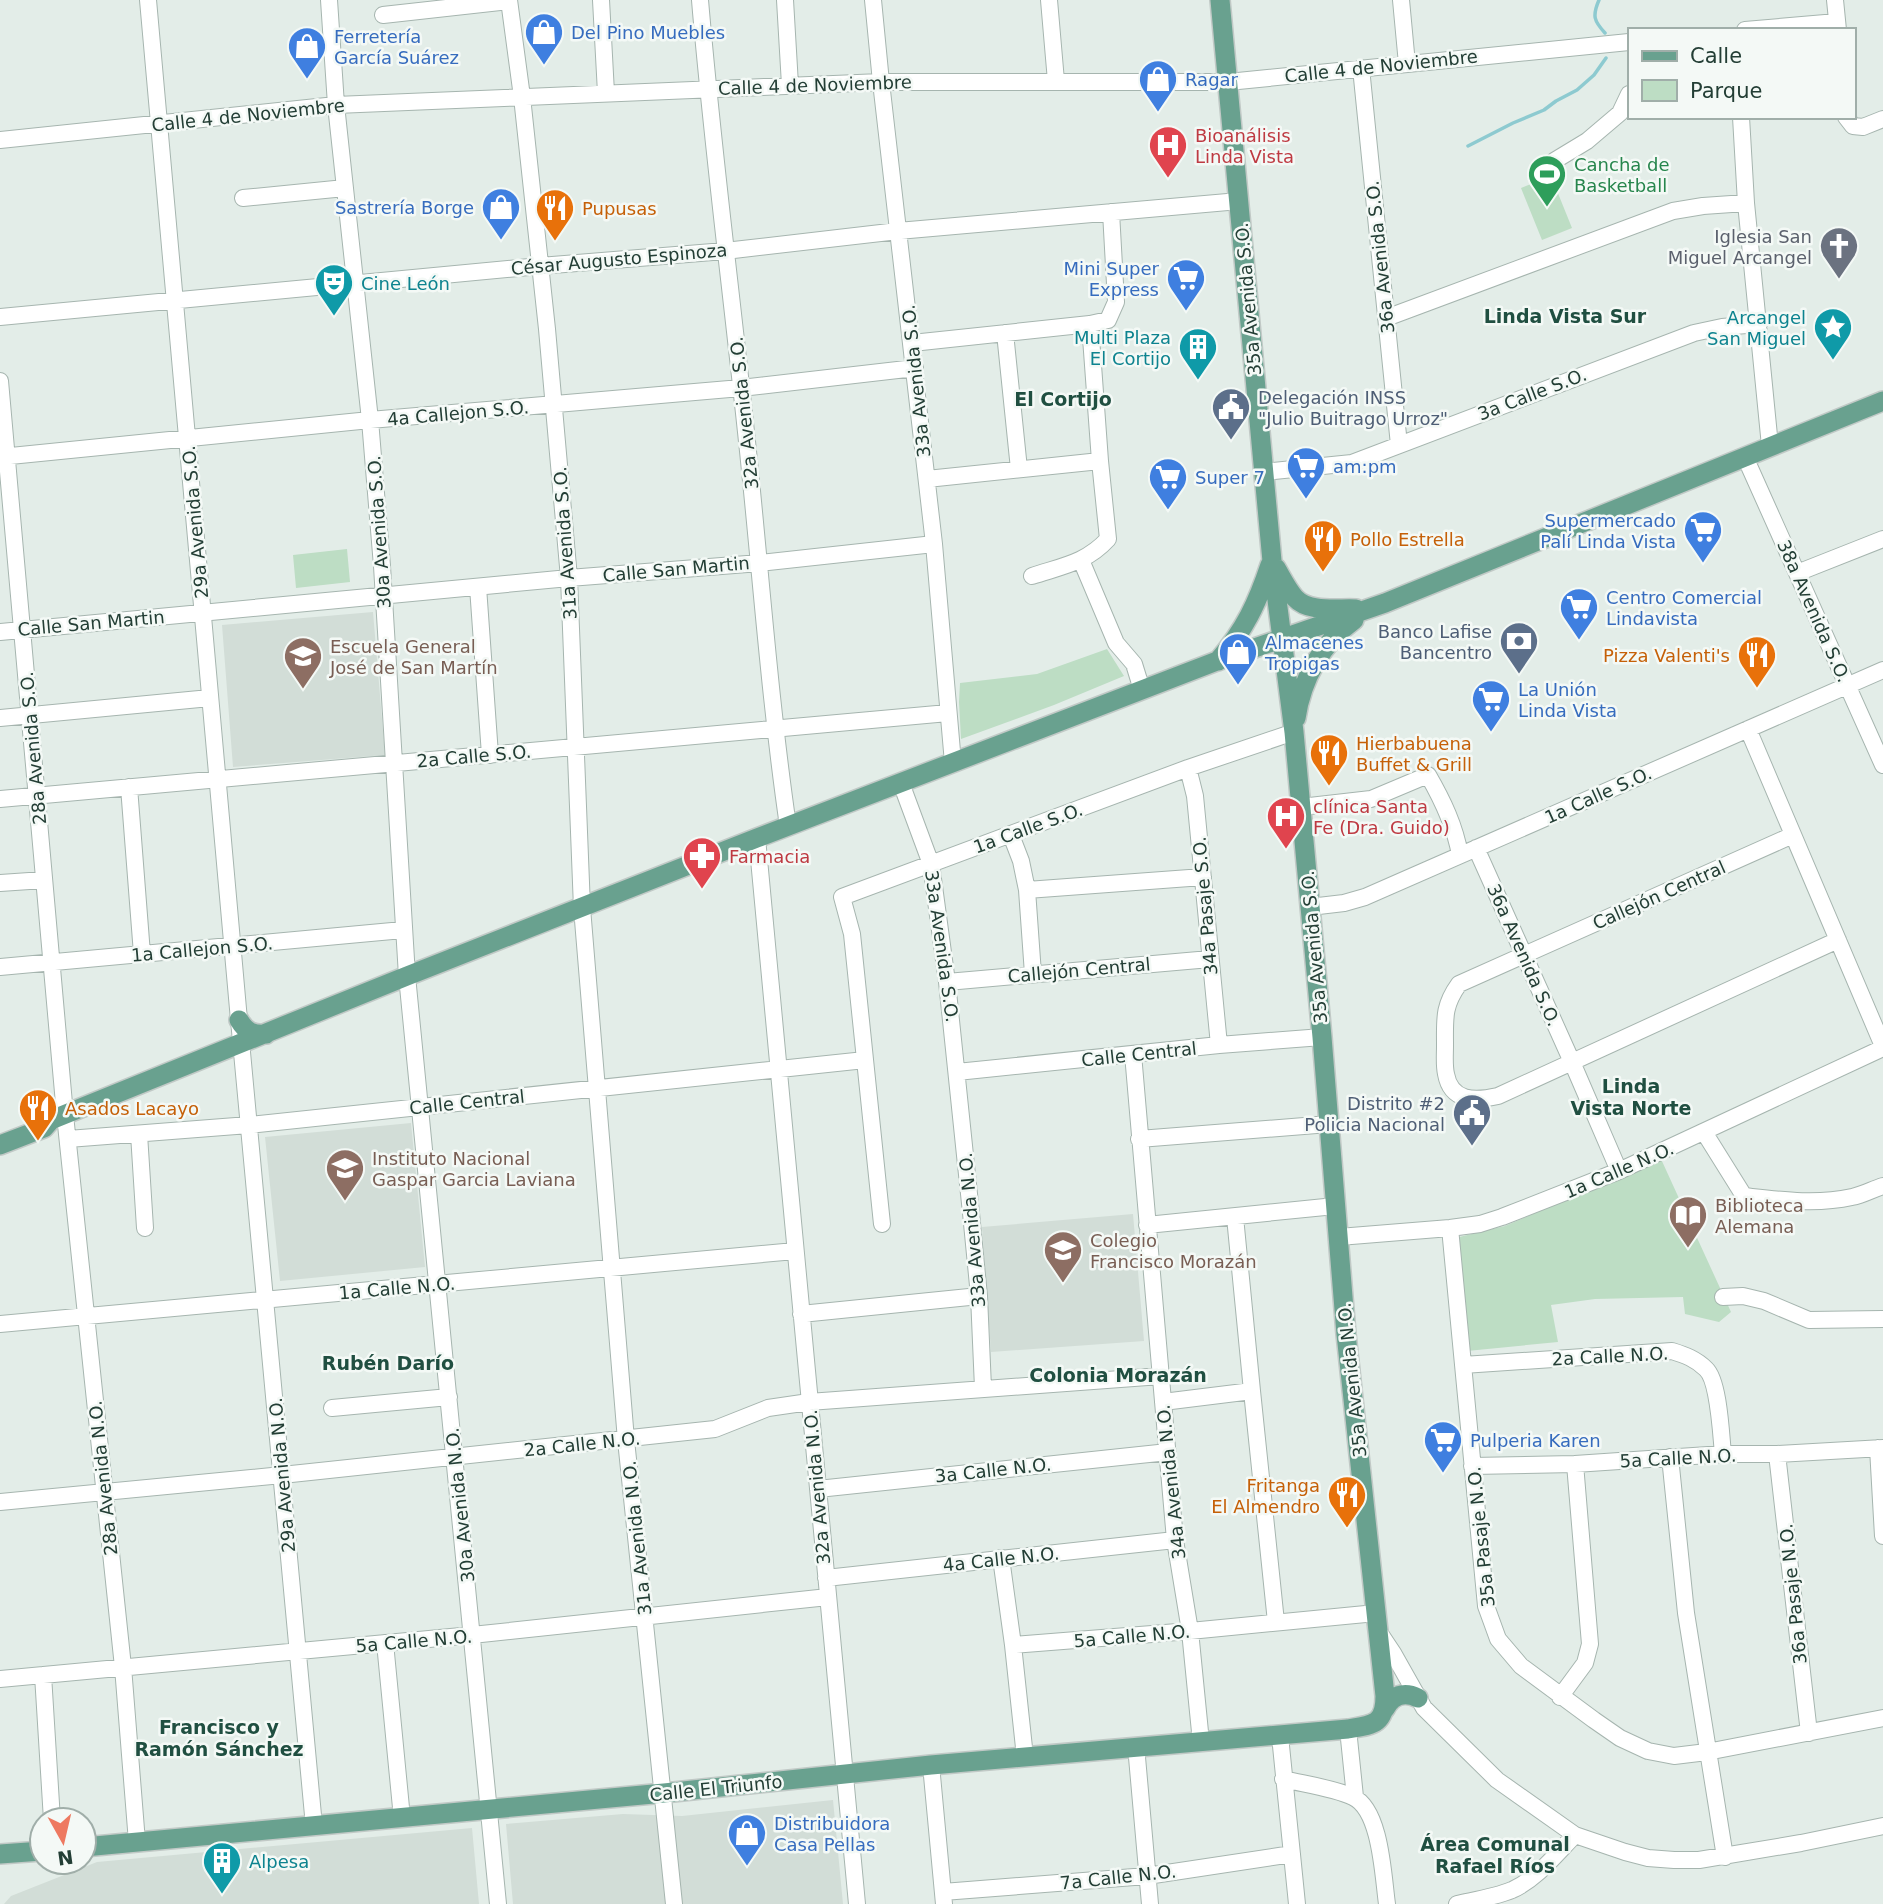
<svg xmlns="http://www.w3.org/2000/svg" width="1883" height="1904" viewBox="0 0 1883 1904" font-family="'DejaVu Sans',sans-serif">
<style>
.built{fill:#d2ddd7}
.green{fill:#bdddc4}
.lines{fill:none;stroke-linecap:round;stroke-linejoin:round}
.stream{stroke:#8dcad0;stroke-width:3.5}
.minor-casing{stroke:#a6b5af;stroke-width:18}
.major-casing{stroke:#c1c9c6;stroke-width:22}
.minor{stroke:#fff;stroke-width:16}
.major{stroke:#69a18f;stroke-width:19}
.labels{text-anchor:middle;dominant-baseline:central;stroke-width:5;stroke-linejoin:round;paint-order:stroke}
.shop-label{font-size:18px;fill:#366cbe;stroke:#f4f9f6;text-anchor:start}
.street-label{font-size:18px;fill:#233e35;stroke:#f4f9f6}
.health-label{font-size:18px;fill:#be3a42;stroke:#f4f9f6;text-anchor:start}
.leisure-label{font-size:18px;fill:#27864d;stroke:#f4f9f6;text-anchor:start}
.food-label{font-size:18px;fill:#c56008;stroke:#f4f9f6;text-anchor:start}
.worship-label{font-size:18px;fill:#5b616d;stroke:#f4f9f6;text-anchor:end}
.culture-label{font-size:18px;fill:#0d838f;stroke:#f4f9f6;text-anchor:start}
.service-label{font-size:18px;fill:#4e5e75;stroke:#f4f9f6;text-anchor:end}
.education-label{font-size:18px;fill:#785e54;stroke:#f4f9f6;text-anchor:start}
.neighbourhood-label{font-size:19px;font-weight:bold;fill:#204f41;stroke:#f4f9f6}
</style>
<rect width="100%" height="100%" fill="#e3ede8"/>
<path class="built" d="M373,612L385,755L233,767L222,625Z
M411,1123L425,1267L280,1281L265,1137Z
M1133,1214L1144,1341L991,1352L982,1227Z
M833,1800L843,1904H513L506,1824L623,1814L682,1816Z
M472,1828L479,1904H4L11,1896L97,1862Z"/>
<path class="green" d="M1551,176L1572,228L1542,240L1521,188Z
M347,549L350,582L296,588L293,555Z
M1107,649L1124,676L1054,705L961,739L959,702L960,683L1037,674Z
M1661,1159L1731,1312L1719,1322L1685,1314L1683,1297L1595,1299L1551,1305L1558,1342L1467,1351L1455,1238L1505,1226Z"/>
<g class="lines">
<path class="stream" d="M1599,0C1592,16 1594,21 1605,33
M1468,146L1513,123L1544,110L1556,101L1577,90L1594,75L1606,58"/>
<g class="minor-casing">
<path id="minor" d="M148,0L239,1020L314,1826
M329,0L336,105L370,420L382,566L407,976L498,1904
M509,0L522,97L547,329L569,578L582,908L626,1440L674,1904
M601,0L606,93
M700,0C712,144 731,288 746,432C760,563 769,695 788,826
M785,0L790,85
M873,0L881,82L934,544L953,763
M1049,0L1056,81
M1401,0L1407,64
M1835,0L1838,30
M383,15L509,1
M1745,30L1837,22
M1361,68L1399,445
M1741,117L1746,203L1770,446
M1846,117L1853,126L1863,127L1883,119
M0,140L336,105L881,82H1228L1629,42
M1554,161L1587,141L1620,113L1629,94
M243,198L345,188
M0,317L540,266L725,251L898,231L1239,201
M1386,318L1673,211L1703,206L1746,203
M1005,333L1019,469
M912,343L1090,324L1108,320L1116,302L1111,212
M0,381L65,1115L123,1667L137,1842
M0,457L370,420L741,388L915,368
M1745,457L1883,765
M1264,472L1352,463L1694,333L1722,327L1759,324
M927,479L1100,461
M1081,560L1116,643L1134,664L1142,690
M1797,573L1883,539
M1032,576C1062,566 1086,563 1108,539L1100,461L1090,324
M478,587L490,755
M0,632L569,578L760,563L934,544
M0,718L210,698
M1748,729L1883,1046
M1188,768L1195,796L1219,1045
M901,783L931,864L947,982L971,1213L979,1296L983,1388
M129,787L142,954
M0,799L948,713
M1301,807L1371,799L1428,775C1443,801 1455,826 1460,855
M1011,835L1021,861L1027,890L1033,974
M1793,835L1459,984C1443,1006 1445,1019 1445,1046C1445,1055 1444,1065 1446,1074C1451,1102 1475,1101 1498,1096L1838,940
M757,838L857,1904
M1476,848L1572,1062L1619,1171
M0,883L44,880
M1027,890L1203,877
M1310,907L1344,903L1365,897L1883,670
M0,967L403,930
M947,982L1210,959
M1133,1054L1175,1540L1190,1631L1201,1742
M957,1072L1219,1045L1322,1037
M1704,1132L1744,1196C1780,1200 1816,1205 1852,1197C1863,1195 1873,1189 1883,1186
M139,1134L145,1228
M68,1139L249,1125L865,1060
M1139,1139L1329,1124
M1235,1217L1252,1391L1276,1622
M882,1224L852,934L842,897L1188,768L1294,732
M1147,1225L1335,1206
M1450,1228L1486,1606L1498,1639L1521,1666L1594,1720L1620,1738L1648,1751L1674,1756L1707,1752L1883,1718
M1339,1237L1450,1228L1480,1224L1502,1217L1619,1171L1883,1048
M1723,1297L1743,1296L1764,1301L1809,1320L1883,1319
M801,1314L979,1296
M0,1324L795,1251
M1463,1365L1672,1351C1685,1355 1696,1359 1706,1369C1719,1381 1721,1435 1723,1454
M1163,1402L1252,1391
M332,1408L449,1397
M1878,1448L1883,1536
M1777,1454L1809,1733
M1670,1457L1686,1613L1725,1857
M1472,1466L1575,1464L1723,1454H1777L1883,1448
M818,1489L1168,1452
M0,1502L282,1475L715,1429L768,1408L809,1402L1161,1376
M1001,1558L1013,1645L1025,1757
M826,1578L1175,1540
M1379,1632L1393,1653L1424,1708L1497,1780L1575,1835L1625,1852L1648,1858L1674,1860H1699L1801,1843L1883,1826
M385,1643L402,1818
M1013,1645L1190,1631L1376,1613
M43,1675L52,1820
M0,1679L472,1635L828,1597
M1560,1697L1585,1663L1590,1644L1575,1464
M1348,1729L1355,1797
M1280,1736L1297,1904
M1136,1746L1150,1904
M931,1765L944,1904
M1283,1779C1303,1784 1334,1788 1353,1797C1381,1810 1383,1876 1387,1904
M943,1892L1147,1876L1292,1854
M1457,1904C1475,1900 1495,1897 1512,1890C1537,1879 1556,1854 1575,1835"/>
</g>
<g class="major-casing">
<path id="major" d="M1276,568C1282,578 1287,589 1295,598C1309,613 1337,608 1356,609
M1218,661C1245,629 1257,604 1270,565
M1296,718C1302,678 1322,643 1354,620
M239,1020C246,1032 253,1035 266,1034
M0,1145L44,1128L51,1120L407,976L757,838L1217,661L1385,603L1883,401
M1385,1709C1392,1695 1404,1691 1418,1698
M84,1847L664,1793L931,1765L1348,1729C1372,1725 1385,1725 1385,1696L1346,1334L1322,1037L1294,732L1272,561L1220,0
M0,1854L42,1851"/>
</g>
<use href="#minor" class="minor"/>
<use href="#major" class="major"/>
</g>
<defs>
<g id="shop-pin" transform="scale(2.0125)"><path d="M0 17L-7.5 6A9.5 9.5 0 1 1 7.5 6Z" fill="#3f7fe0" stroke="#f4f9f6"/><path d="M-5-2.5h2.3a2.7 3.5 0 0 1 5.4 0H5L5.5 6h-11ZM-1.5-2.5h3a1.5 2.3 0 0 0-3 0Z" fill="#fff"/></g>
<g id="hospital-pin" transform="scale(2.0125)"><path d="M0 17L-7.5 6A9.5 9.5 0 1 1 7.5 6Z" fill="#e0444e" stroke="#f4f9f6"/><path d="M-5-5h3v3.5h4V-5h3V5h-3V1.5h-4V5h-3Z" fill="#fff"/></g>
<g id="stadium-pin" transform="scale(2.0125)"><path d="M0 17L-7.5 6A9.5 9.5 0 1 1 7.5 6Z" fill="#2e9e5b" stroke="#f4f9f6"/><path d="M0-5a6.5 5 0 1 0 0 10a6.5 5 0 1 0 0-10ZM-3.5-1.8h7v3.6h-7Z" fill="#fff"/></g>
<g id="restaurant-pin" transform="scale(2.0125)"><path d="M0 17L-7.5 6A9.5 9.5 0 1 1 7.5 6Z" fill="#e8710a" stroke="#f4f9f6"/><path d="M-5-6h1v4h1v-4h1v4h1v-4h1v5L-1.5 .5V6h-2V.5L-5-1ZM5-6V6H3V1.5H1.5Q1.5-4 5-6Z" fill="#fff"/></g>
<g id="church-pin" transform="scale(2.0125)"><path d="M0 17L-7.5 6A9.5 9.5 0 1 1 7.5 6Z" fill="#6b7280" stroke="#f4f9f6"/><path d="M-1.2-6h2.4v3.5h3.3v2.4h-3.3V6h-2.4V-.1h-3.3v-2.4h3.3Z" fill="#fff"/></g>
<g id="supermarket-pin" transform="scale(2.0125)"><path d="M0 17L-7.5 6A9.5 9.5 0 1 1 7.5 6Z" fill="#3f7fe0" stroke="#f4f9f6"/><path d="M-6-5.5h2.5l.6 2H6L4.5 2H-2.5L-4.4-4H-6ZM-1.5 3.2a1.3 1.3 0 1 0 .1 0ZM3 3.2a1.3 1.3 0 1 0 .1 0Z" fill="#fff"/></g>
<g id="theatre-pin" transform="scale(2.0125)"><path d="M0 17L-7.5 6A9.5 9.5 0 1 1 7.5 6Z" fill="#0f9aa8" stroke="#f4f9f6"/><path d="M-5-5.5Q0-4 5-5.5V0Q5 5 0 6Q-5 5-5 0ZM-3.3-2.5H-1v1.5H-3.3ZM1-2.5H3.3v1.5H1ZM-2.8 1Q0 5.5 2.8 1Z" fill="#fff"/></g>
<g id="sight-pin" transform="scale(2.0125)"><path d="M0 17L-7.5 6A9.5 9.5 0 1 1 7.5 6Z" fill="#0f9aa8" stroke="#f4f9f6"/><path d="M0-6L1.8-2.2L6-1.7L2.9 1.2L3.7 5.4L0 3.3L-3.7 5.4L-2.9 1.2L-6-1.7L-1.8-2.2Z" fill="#fff"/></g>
<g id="building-pin" transform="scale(2.0125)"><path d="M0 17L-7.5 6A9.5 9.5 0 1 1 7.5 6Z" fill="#0f9aa8" stroke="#f4f9f6"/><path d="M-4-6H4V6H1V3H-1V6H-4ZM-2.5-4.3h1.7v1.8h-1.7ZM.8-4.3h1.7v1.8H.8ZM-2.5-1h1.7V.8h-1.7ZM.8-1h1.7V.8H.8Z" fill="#fff"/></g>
<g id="civic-pin" transform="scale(2.0125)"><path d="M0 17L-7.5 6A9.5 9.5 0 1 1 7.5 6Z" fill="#5c6f8a" stroke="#f4f9f6"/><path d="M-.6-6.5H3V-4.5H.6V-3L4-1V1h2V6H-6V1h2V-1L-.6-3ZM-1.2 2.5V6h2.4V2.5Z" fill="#fff"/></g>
<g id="bank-pin" transform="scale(2.0125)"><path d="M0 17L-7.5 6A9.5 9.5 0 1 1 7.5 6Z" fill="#5c6f8a" stroke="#f4f9f6"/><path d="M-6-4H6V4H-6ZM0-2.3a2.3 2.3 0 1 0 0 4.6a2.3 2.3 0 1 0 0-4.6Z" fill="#fff"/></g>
<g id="school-pin" transform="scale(2.0125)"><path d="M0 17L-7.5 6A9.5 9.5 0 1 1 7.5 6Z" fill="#8d6e63" stroke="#f4f9f6"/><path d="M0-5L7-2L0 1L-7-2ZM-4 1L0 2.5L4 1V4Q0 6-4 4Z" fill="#fff"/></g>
<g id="pharmacy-pin" transform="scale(2.0125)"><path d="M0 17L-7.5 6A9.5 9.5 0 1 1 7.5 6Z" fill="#e0444e" stroke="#f4f9f6"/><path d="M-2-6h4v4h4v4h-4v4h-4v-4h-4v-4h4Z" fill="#fff"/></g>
<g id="library-pin" transform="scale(2.0125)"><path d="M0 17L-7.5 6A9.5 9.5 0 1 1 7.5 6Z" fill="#8d6e63" stroke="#f4f9f6"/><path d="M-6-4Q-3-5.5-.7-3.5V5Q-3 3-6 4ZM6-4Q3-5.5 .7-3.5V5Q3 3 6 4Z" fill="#fff"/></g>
</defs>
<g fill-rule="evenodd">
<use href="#shop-pin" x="544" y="32"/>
<use href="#shop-pin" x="307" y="46"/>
<use href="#shop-pin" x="1158" y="79"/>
<use href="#hospital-pin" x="1168" y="145"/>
<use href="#stadium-pin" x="1547" y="174"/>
<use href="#shop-pin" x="501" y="207"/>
<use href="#restaurant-pin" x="555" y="208"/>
<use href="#church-pin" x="1839" y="246"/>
<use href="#supermarket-pin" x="1186" y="278"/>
<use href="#theatre-pin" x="334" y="283"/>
<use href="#sight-pin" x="1833" y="327"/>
<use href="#building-pin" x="1198" y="347"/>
<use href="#civic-pin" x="1231" y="407"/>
<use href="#supermarket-pin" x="1306" y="466"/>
<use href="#supermarket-pin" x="1168" y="477"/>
<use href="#supermarket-pin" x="1703" y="530"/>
<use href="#restaurant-pin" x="1323" y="539"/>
<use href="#supermarket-pin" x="1579" y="607"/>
<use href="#bank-pin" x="1519" y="641"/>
<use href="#shop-pin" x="1238" y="652"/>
<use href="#restaurant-pin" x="1757" y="655"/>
<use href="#school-pin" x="303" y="656"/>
<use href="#supermarket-pin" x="1491" y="699"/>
<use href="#restaurant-pin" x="1329" y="753"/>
<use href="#hospital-pin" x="1286" y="816"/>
<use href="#pharmacy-pin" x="702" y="856"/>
<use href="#restaurant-pin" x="38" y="1108"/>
<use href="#civic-pin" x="1472" y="1113"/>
<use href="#school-pin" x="345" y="1168"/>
<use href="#library-pin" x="1688" y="1215"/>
<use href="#school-pin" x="1063" y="1250"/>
<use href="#supermarket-pin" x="1443" y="1440"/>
<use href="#restaurant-pin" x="1347" y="1495"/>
<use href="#shop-pin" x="747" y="1833"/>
<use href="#building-pin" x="222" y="1861"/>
</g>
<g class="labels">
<g class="shop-label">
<text x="571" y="32">Del Pino Muebles</text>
<text x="334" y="36">Ferretería<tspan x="334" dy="21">García Suárez</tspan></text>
<text x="1185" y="79">Ragar</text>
<text x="474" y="207" text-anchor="end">Sastrería Borge</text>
<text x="1159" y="268" text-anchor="end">Mini Super<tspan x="1159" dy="21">Express</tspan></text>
<text x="1333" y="466">am:pm</text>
<text x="1195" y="477">Super 7</text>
<text x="1676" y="520" text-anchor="end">Supermercado<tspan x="1676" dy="21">Palí Linda Vista</tspan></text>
<text x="1606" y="597">Centro Comercial<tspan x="1606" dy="21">Lindavista</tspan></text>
<text x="1265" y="642">Almacenes<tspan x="1265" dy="21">Tropigas</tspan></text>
<text x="1518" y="689">La Unión<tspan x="1518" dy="21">Linda Vista</tspan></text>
<text x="1470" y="1440">Pulperia Karen</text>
<text x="774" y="1823">Distribuidora<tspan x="774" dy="21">Casa Pellas</tspan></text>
</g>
<g class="street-label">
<text transform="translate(1381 66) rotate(-6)">Calle 4 de Noviembre</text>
<text transform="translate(815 85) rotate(-2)">Calle 4 de Noviembre</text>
<text transform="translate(248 115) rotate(-6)">Calle 4 de Noviembre</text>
<text transform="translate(1380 257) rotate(-96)">36a Avenida S.O.</text>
<text transform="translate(619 259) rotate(-5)">César Augusto Espinoza</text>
<text transform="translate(1248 299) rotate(-95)">35a Avenida S.O.</text>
<text transform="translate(916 381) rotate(-96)">33a Avenida S.O.</text>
<text transform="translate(1532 394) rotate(-21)">3a Calle S.O.</text>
<text transform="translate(458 413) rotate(-5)">4a Callejon S.O.</text>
<text transform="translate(744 413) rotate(-96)">32a Avenida S.O.</text>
<text transform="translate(195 522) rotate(-95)">29a Avenida S.O.</text>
<text transform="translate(379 532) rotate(-94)">30a Avenida S.O.</text>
<text transform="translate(565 543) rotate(-94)">31a Avenida S.O.</text>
<text transform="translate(676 569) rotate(-5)">Calle San Martin</text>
<text transform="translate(1814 611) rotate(66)">38a Avenida S.O.</text>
<text transform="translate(91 623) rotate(-5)">Calle San Martin</text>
<text transform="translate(33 748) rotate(-95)">28a Avenida S.O.</text>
<text transform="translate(474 756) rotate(-5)">2a Calle S.O.</text>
<text transform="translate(1598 795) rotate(-24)">1a Calle S.O.</text>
<text transform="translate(1028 828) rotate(-20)">1a Calle S.O.</text>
<text transform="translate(1659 895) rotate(-24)">Callejón Central</text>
<text transform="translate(1205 906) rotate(-95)">34a Pasaje S.O.</text>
<text transform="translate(942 946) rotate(82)">33a Avenida S.O.</text>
<text transform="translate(1314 947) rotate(-95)">35a Avenida S.O.</text>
<text transform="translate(202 949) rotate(-5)">1a Callejon S.O.</text>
<text transform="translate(1524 955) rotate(66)">36a Avenida S.O.</text>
<text transform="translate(1079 970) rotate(-5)">Callejón Central</text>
<text transform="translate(1139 1054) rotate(-6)">Calle Central</text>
<text transform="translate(467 1102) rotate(-6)">Calle Central</text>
<text transform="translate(1619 1170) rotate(-23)">1a Calle N.O.</text>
<text transform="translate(972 1230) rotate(-95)">33a Avenida N.O.</text>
<text transform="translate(397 1288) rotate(-5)">1a Calle N.O.</text>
<text transform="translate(1610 1356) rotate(-3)">2a Calle N.O.</text>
<text transform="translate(1352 1380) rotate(-96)">35a Avenida N.O.</text>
<text transform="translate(582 1444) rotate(-6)">2a Calle N.O.</text>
<text transform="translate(1678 1458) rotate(-3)">5a Calle N.O.</text>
<text transform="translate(993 1470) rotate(-6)">3a Calle N.O.</text>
<text transform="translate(282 1475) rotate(-95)">29a Avenida N.O.</text>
<text transform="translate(103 1478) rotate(-96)">28a Avenida N.O.</text>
<text transform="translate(1171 1482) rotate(-96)">34a Avenida N.O.</text>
<text transform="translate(817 1487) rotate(-95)">32a Avenida N.O.</text>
<text transform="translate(460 1505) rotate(-96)">30a Avenida N.O.</text>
<text transform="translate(1481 1537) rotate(-96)">35a Pasaje N.O.</text>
<text transform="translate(637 1538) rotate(-96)">31a Avenida N.O.</text>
<text transform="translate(1001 1559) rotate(-6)">4a Calle N.O.</text>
<text transform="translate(1793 1594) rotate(-96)">36a Pasaje N.O.</text>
<text transform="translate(1132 1636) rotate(-5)">5a Calle N.O.</text>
<text transform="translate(414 1641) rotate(-5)">5a Calle N.O.</text>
<text transform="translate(716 1788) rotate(-6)">Calle El Triunfo</text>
<text transform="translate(1118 1877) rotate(-6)">7a Calle N.O.</text>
</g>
<g class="health-label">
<text x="1195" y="135">Bioanálisis<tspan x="1195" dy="21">Linda Vista</tspan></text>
<text x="1313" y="806">clínica Santa<tspan x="1313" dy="21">Fe (Dra. Guido)</tspan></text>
<text x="729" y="856">Farmacia</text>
</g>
<g class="leisure-label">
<text x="1574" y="164">Cancha de<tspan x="1574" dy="21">Basketball</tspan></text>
</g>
<g class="food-label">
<text x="582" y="208">Pupusas</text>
<text x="1350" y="539">Pollo Estrella</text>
<text x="1730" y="655" text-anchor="end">Pizza Valenti's</text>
<text x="1356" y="743">Hierbabuena<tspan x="1356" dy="21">Buffet &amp; Grill</tspan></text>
<text x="65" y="1108">Asados Lacayo</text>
<text x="1320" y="1485" text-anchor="end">Fritanga<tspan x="1320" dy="21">El Almendro</tspan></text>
</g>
<g class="worship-label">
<text x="1812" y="236">Iglesia San<tspan x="1812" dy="21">Miguel Arcangel</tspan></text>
</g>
<g class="culture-label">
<text x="361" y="283">Cine León</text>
<text x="1806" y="317" text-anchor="end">Arcangel<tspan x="1806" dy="21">San Miguel</tspan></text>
<text x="1171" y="337" text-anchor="end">Multi Plaza<tspan x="1171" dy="21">El Cortijo</tspan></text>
<text x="249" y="1861">Alpesa</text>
</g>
<g class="service-label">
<text x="1258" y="397" text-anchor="start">Delegación INSS<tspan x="1258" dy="21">"Julio Buitrago Urroz"</tspan></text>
<text x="1492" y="631">Banco Lafise<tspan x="1492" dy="21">Bancentro</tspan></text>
<text x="1445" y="1103">Distrito #2<tspan x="1445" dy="21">Policia Nacional</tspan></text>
</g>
<g class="education-label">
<text x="330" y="646">Escuela General<tspan x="330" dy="21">José de San Martín</tspan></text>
<text x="372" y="1158">Instituto Nacional<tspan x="372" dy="21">Gaspar Garcia Laviana</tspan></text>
<text x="1715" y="1205">Biblioteca<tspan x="1715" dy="21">Alemana</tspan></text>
<text x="1090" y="1240">Colegio<tspan x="1090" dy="21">Francisco Morazán</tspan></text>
</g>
<g class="neighbourhood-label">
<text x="1565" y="316">Linda Vista Sur</text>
<text x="1063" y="399">El Cortijo</text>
<text x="1631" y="1086">Linda<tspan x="1631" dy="22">Vista Norte</tspan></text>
<text x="388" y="1363">Rubén Darío</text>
<text x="1118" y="1375">Colonia Morazán</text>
<text x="219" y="1727">Francisco y<tspan x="219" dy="22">Ramón Sánchez</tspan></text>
<text x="1495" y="1844">Área Comunal<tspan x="1495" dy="22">Rafael Ríos</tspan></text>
</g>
</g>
<rect x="1628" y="28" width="228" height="91" fill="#f4f9f6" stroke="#a0aea9" stroke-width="2"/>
<rect x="1642" y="51" width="35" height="10" fill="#69a18f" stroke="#a0aea9" stroke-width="2"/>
<text x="1690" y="63" font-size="21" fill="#233e35">Calle</text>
<rect x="1642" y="80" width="35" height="21" fill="#bdddc4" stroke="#a0aea9" stroke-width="2"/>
<text x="1690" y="98" font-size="21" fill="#233e35">Parque</text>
<g transform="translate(63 1841) rotate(172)"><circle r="33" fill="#f4f9f6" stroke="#a0aea9" stroke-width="2"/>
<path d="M0-5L12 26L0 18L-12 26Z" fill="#ee7960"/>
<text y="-10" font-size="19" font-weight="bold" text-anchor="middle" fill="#233e35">N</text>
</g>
</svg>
